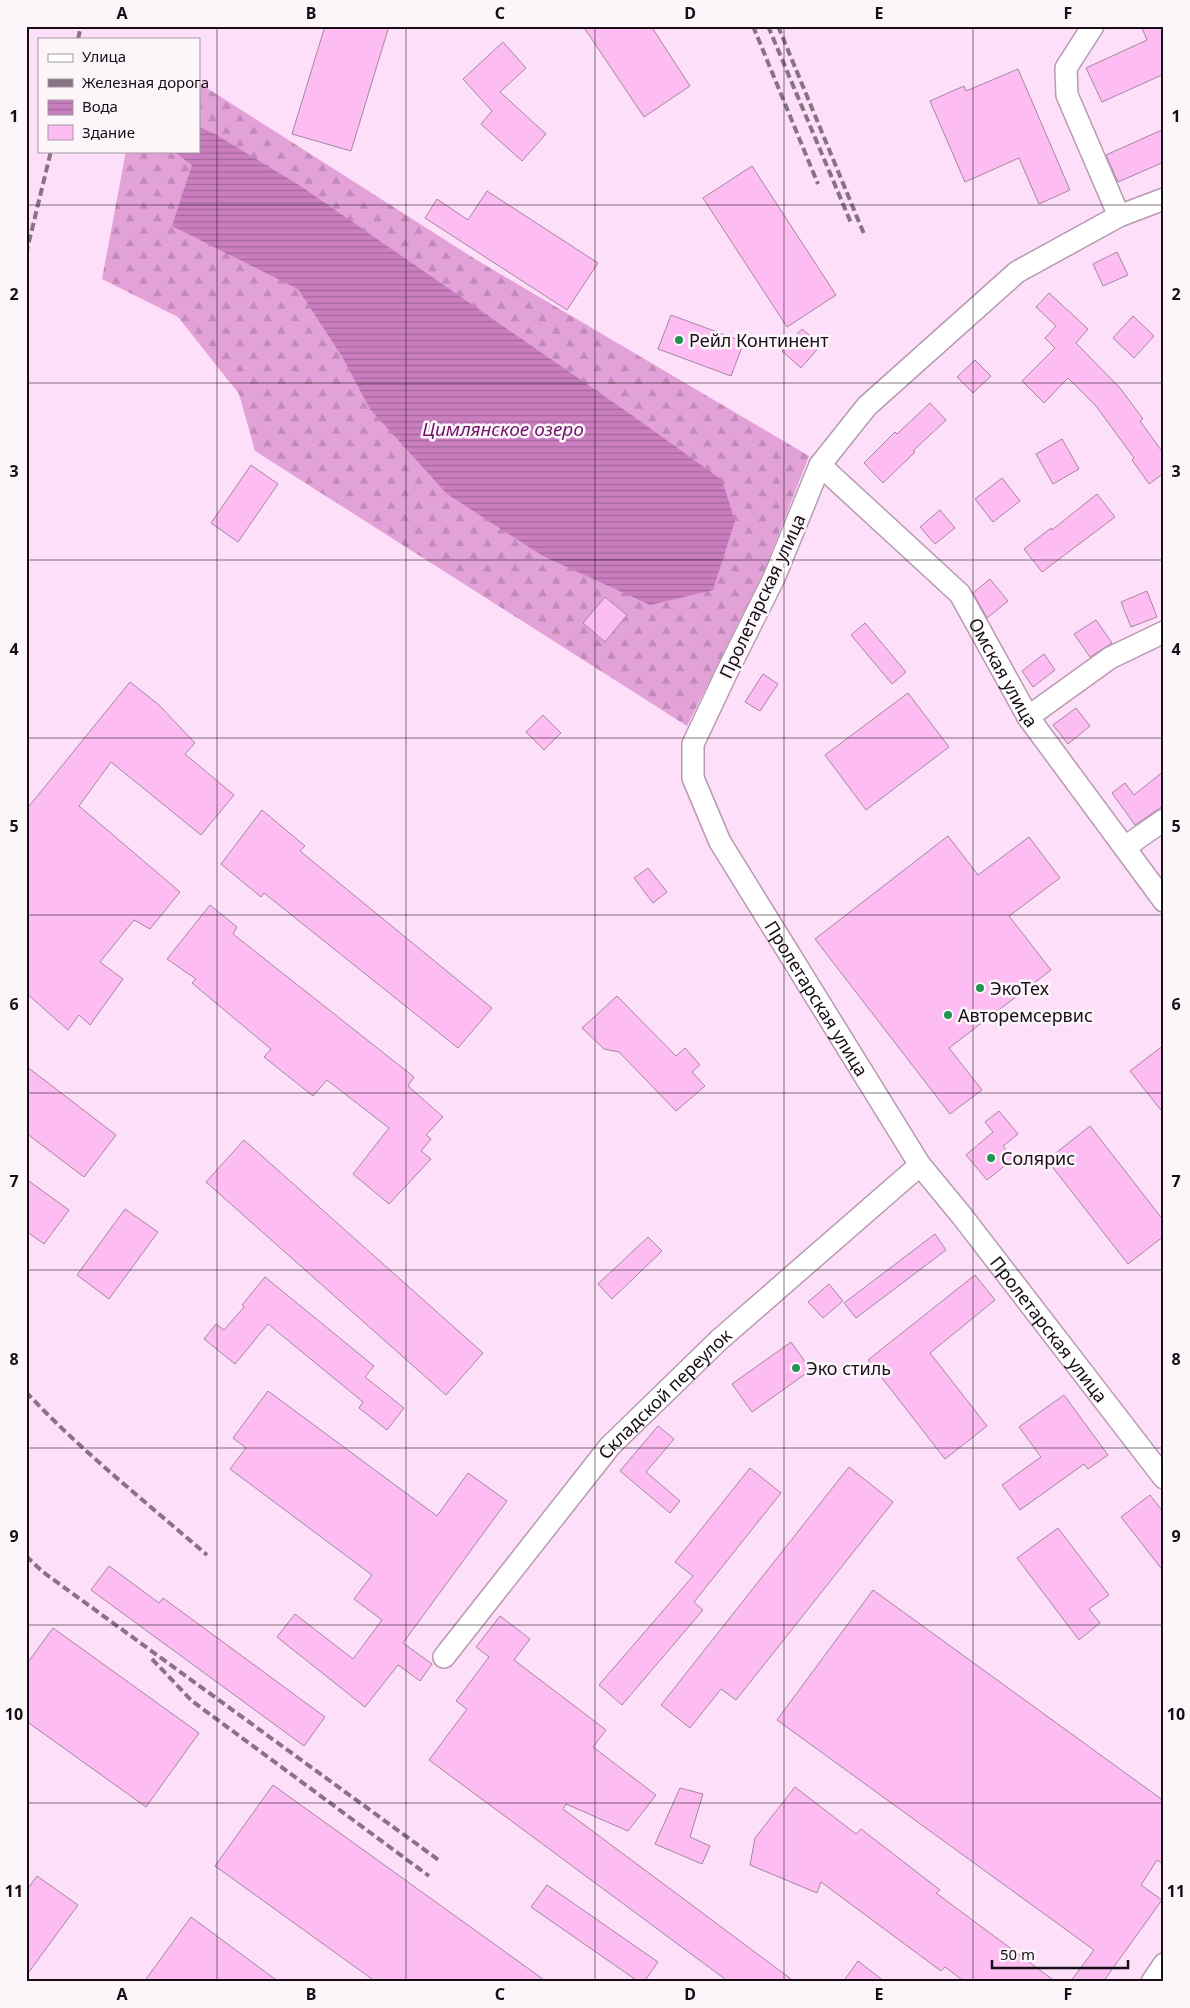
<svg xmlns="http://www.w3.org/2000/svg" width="1190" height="2008" viewBox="0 0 1190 2008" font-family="'Noto Sans',sans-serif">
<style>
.forest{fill:url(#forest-firs)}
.water{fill:url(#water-rules)}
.building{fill:#fdbdf3;stroke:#a4879f}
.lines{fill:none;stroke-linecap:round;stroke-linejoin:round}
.minor-casing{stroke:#b79ab2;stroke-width:24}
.minor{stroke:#fff;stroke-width:21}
.rail{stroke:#877383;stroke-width:4;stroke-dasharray:8 4;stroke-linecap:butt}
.grid{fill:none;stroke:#180e16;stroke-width:1;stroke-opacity:0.55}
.poi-dot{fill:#219550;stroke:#fcf6fb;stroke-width:2}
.labels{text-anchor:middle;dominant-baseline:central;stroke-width:5;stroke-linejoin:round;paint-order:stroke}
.poi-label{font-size:18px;fill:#180e16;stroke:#fcf6fb;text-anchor:start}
.street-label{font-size:18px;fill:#180e16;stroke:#fcf6fb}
.water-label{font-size:19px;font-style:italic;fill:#711569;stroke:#fcf6fb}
.neatline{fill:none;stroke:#180e16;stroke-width:2}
.grid-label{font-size:16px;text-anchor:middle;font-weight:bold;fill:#180e16}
</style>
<defs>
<pattern id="forest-firs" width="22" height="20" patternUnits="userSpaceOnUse" patternTransform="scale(1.25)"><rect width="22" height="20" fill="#e2a2d8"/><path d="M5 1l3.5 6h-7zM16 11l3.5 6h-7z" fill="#c18ab9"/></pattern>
<pattern id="water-rules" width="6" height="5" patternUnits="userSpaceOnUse" patternTransform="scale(1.25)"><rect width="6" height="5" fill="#ca7ec0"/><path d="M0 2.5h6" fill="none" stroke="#a3669b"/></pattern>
</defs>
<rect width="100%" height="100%" fill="#fedff9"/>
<path class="forest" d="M199,83L475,259L809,456L763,574L687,726L255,451L239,394L178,317L102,279L126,151H199Z"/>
<path class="water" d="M199,127L215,134L302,187L633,416L722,480L735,521L713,590L650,605L543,556L447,494L370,409L343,358L298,289L172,226L192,165L173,151H199Z"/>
<path class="building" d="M325,26H389L351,151L292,134Z
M583,26H651L690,86L644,117Z
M1141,26H1164V74L1102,102L1086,68L1147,40Z
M503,42L526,68L500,92L546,134L522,161L481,124L492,111L463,79Z
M1018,69L1070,190L1039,204L1019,158L965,182L930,101L964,86L966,91Z
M1164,129V162L1118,182L1106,155Z
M752,166L836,295L787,327L703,198Z
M487,191L598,263L567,310L425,218L437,199L468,220Z
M1117,252L1128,275L1103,286L1093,264Z
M1049,293L1088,329L1076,343L1120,388L1143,419L1140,421L1164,454V473L1149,484L1132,460L1134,458L1096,406L1068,378L1044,403L1022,381L1055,348L1045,338L1056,326L1036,307Z
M671,315L744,342L731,376L658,349Z
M1133,316L1154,336L1134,358L1113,338Z
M802,329L821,345L801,368L782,351Z
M975,360L991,376L973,393L957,377Z
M930,403L946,420L913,451L915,452L883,483L864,463L895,432L897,434Z
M1062,439L1079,469L1053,484L1036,454Z
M251,465L278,484L238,542L211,523Z
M1002,478L1020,501L993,522L975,499Z
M1097,494L1115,517L1042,572L1024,549L1051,528L1052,530Z
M940,510L955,528L935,544L920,527Z
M990,579L1008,601L987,618L973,593Z
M1147,591L1157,617L1131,627L1121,602Z
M605,597L627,615L605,642L583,623Z
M1096,620L1112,643L1090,657L1074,634Z
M865,623L906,672L892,684L851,635Z
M1044,654L1055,670L1033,687L1022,671Z
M763,674L778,684L760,711L745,702Z
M130,682L159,705L195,743L185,754L234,795L201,835L111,762L79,806L180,892L150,929L134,920L100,962L123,979L90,1025L79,1015L68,1030L26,993V810Z
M908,693L949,747L866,810L825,755Z
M1076,708L1090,726L1068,744L1053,725Z
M543,715L561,733L544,750L526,732Z
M1164,771V805L1135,825L1112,793L1125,783L1134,795Z
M262,810L305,846L300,851L492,1008L458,1048L264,893L261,897L221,864Z
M948,836L978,875L1029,837L1060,878L1009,916L1051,970L949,1048L982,1090L950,1114L815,939Z
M648,868L667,892L653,903L634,878Z
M210,905L237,927L233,934L414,1077L408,1086L443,1117L426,1135L431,1139L421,1151L431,1159L389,1204L353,1174L389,1128L327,1080L313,1096L264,1057L271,1049L192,983L196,979L167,959Z
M617,996L676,1056L685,1048L700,1065L692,1072L705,1086L676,1111L619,1052L604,1049L582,1028Z
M1164,1045V1114L1130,1071Z
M26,1066L116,1135L84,1177L26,1133Z
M999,1111L1018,1134L1003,1146L1013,1159L987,1180L966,1155L993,1132L985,1122Z
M1090,1126L1164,1221V1236L1128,1264L1047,1160Z
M244,1140L483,1353L446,1395L206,1182Z
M26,1179L69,1210L44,1244L26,1231Z
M125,1209L158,1232L109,1299L77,1275Z
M935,1234L946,1250L856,1318L844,1303Z
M648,1237L662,1251L612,1299L598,1284Z
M975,1275L995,1300L930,1353L987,1426L945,1459L868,1360Z
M265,1277L374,1366L365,1377L404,1408L387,1430L359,1408L363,1402L268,1324L235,1364L204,1339L216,1324L224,1330L244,1307L242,1305Z
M829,1284L843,1301L823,1318L808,1302Z
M791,1342L811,1370L752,1412L732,1384Z
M268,1391L437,1516L468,1473L507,1501L403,1643L432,1664L420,1681L398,1665L365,1707L277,1637L295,1614L353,1659L382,1620L354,1599L372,1575L230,1469L246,1448L233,1438Z
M1064,1395L1108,1455L1088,1469L1084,1464L1020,1510L1002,1485L1041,1457L1019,1427Z
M658,1426L674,1439L646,1472L680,1501L670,1513L620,1471Z
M849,1467L893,1502L736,1700L721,1689L690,1728L661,1705Z
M750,1468L781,1493L694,1602L703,1610L622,1705L599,1685L693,1576L675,1562Z
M1150,1495L1164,1513V1572L1121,1517Z
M1058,1528L1109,1595L1089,1609L1100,1623L1079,1640L1017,1558Z
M109,1566L159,1603L163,1598L325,1717L304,1746L91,1590Z
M873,1590L1164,1801V1865L1157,1860L1141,1885L1162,1900L1103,1982H1070L1094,1950L777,1720Z
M500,1616L530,1639L514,1660L606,1730L593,1747L656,1795L628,1831L566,1804L563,1809L795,1982H729L429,1760L467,1709L456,1701L489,1657L476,1647Z
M53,1628L199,1733L146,1807L26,1721V1665Z
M273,1785L547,1982H376L215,1866Z
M795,1787L856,1834L861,1829L940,1890L936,1893L1056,1982H965L945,1967L941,1971L821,1882L817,1893L750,1865L755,1838Z
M680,1788L703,1794L690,1837L710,1846L702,1864L655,1844Z
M37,1876L78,1905L26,1976V1891Z
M547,1885L658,1962L644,1982H639L531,1907Z
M191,1917L279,1982H144Z
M858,1961L885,1982H843Z"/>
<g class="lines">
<g class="minor-casing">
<g id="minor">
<path d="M1093,26L1066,68L1067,95L1119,216"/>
<path id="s1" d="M1164,199L1119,216L1017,272L867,406L820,465L774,578L726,674L693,744V778L720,842L920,1165L962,1216L1164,1478"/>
<path id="s2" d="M820,465L960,594L1028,717L1164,901"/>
<path d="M1028,717L1110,658L1164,632"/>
<path d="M1125,847L1164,820"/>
<path id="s3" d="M444,1657L610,1446L719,1340L920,1165"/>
<path d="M1152,1982L1164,1964"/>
</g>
</g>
<use href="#minor" class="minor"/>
<path class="rail" d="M753,26L818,184
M768,26L851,223
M778,26L864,234
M78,39L81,26
M26,254L51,151
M26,1392C81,1451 146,1502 207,1555
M26,1556L43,1572L440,1861
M152,1659L192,1701L429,1876"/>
</g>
<path class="grid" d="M217,26V1982M406,26V1982M595,26V1982M784,26V1982M973,26V1982M26,205H1164M26,383H1164M26,560H1164M26,738H1164M26,915H1164M26,1093H1164M26,1270H1164M26,1448H1164M26,1625H1164M26,1803H1164"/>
<g class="poi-dot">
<circle cx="679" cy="340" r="5"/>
<circle cx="980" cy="988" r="5"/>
<circle cx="948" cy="1015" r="5"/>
<circle cx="991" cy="1158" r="5"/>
<circle cx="796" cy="1368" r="5"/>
</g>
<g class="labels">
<g class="poi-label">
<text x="689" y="340">Рейл Континент</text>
<text x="990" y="988">ЭкоТех</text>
<text x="958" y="1015">Авторемсервис</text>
<text x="1001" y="1158">Солярис</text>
<text x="806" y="1368">Эко стиль</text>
</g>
<g class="street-label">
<text transform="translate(762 596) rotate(-65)">Пролетарская улица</text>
<text stroke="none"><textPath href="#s2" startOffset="280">Омская улица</textPath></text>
<text stroke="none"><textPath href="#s1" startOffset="1035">Пролетарская улица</textPath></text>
<text stroke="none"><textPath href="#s1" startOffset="1440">Пролетарская улица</textPath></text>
<text stroke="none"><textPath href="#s3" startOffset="344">Складской переулок</textPath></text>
</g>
<g class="water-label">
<text x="503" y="429">Цимлянское озеро</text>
</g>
</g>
<rect width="1190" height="2008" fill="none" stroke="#fcf6fb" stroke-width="55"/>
<rect x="38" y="38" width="162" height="115" fill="#fcf6fb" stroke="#a1999f"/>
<rect x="48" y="54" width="25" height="8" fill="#ffffff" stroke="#a1999f"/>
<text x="82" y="62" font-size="15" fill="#180e16">Улица</text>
<rect x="48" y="79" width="25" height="8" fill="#877383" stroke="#a1999f"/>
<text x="82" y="88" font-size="15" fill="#180e16">Железная дорога</text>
<rect x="48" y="100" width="25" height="15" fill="url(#water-rules)" stroke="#a1999f"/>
<text x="82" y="112" font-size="15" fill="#180e16">Вода</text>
<rect x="48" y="125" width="25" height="15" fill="#fdbdf3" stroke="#a1999f"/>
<text x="82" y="138" font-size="15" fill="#180e16">Здание</text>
<path d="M992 1960v8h136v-8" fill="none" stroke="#180e16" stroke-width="2.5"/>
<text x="1000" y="1960" font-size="15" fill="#180e16" stroke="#fcf6fb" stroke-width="4" paint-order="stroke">50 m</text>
<rect x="28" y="28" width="1134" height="1952" class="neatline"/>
<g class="grid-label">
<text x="122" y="19">A</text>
<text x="311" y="19">B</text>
<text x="500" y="19">C</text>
<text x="690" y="19">D</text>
<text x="879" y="19">E</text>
<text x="1068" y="19">F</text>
<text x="14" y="122">1</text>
<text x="1176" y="122">1</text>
<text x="14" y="300">2</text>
<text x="1176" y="300">2</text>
<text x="14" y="477">3</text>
<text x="1176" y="477">3</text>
<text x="14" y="655">4</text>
<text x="1176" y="655">4</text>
<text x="14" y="832">5</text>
<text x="1176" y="832">5</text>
<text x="14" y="1010">6</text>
<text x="1176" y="1010">6</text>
<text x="14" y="1187">7</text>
<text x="1176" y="1187">7</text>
<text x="14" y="1365">8</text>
<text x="1176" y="1365">8</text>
<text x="14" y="1542">9</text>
<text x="1176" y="1542">9</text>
<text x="14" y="1720">10</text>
<text x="1176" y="1720">10</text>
<text x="14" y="1897">11</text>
<text x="1176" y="1897">11</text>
<text x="122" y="2000">A</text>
<text x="311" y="2000">B</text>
<text x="500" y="2000">C</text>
<text x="690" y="2000">D</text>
<text x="879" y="2000">E</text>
<text x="1068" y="2000">F</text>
</g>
</svg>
